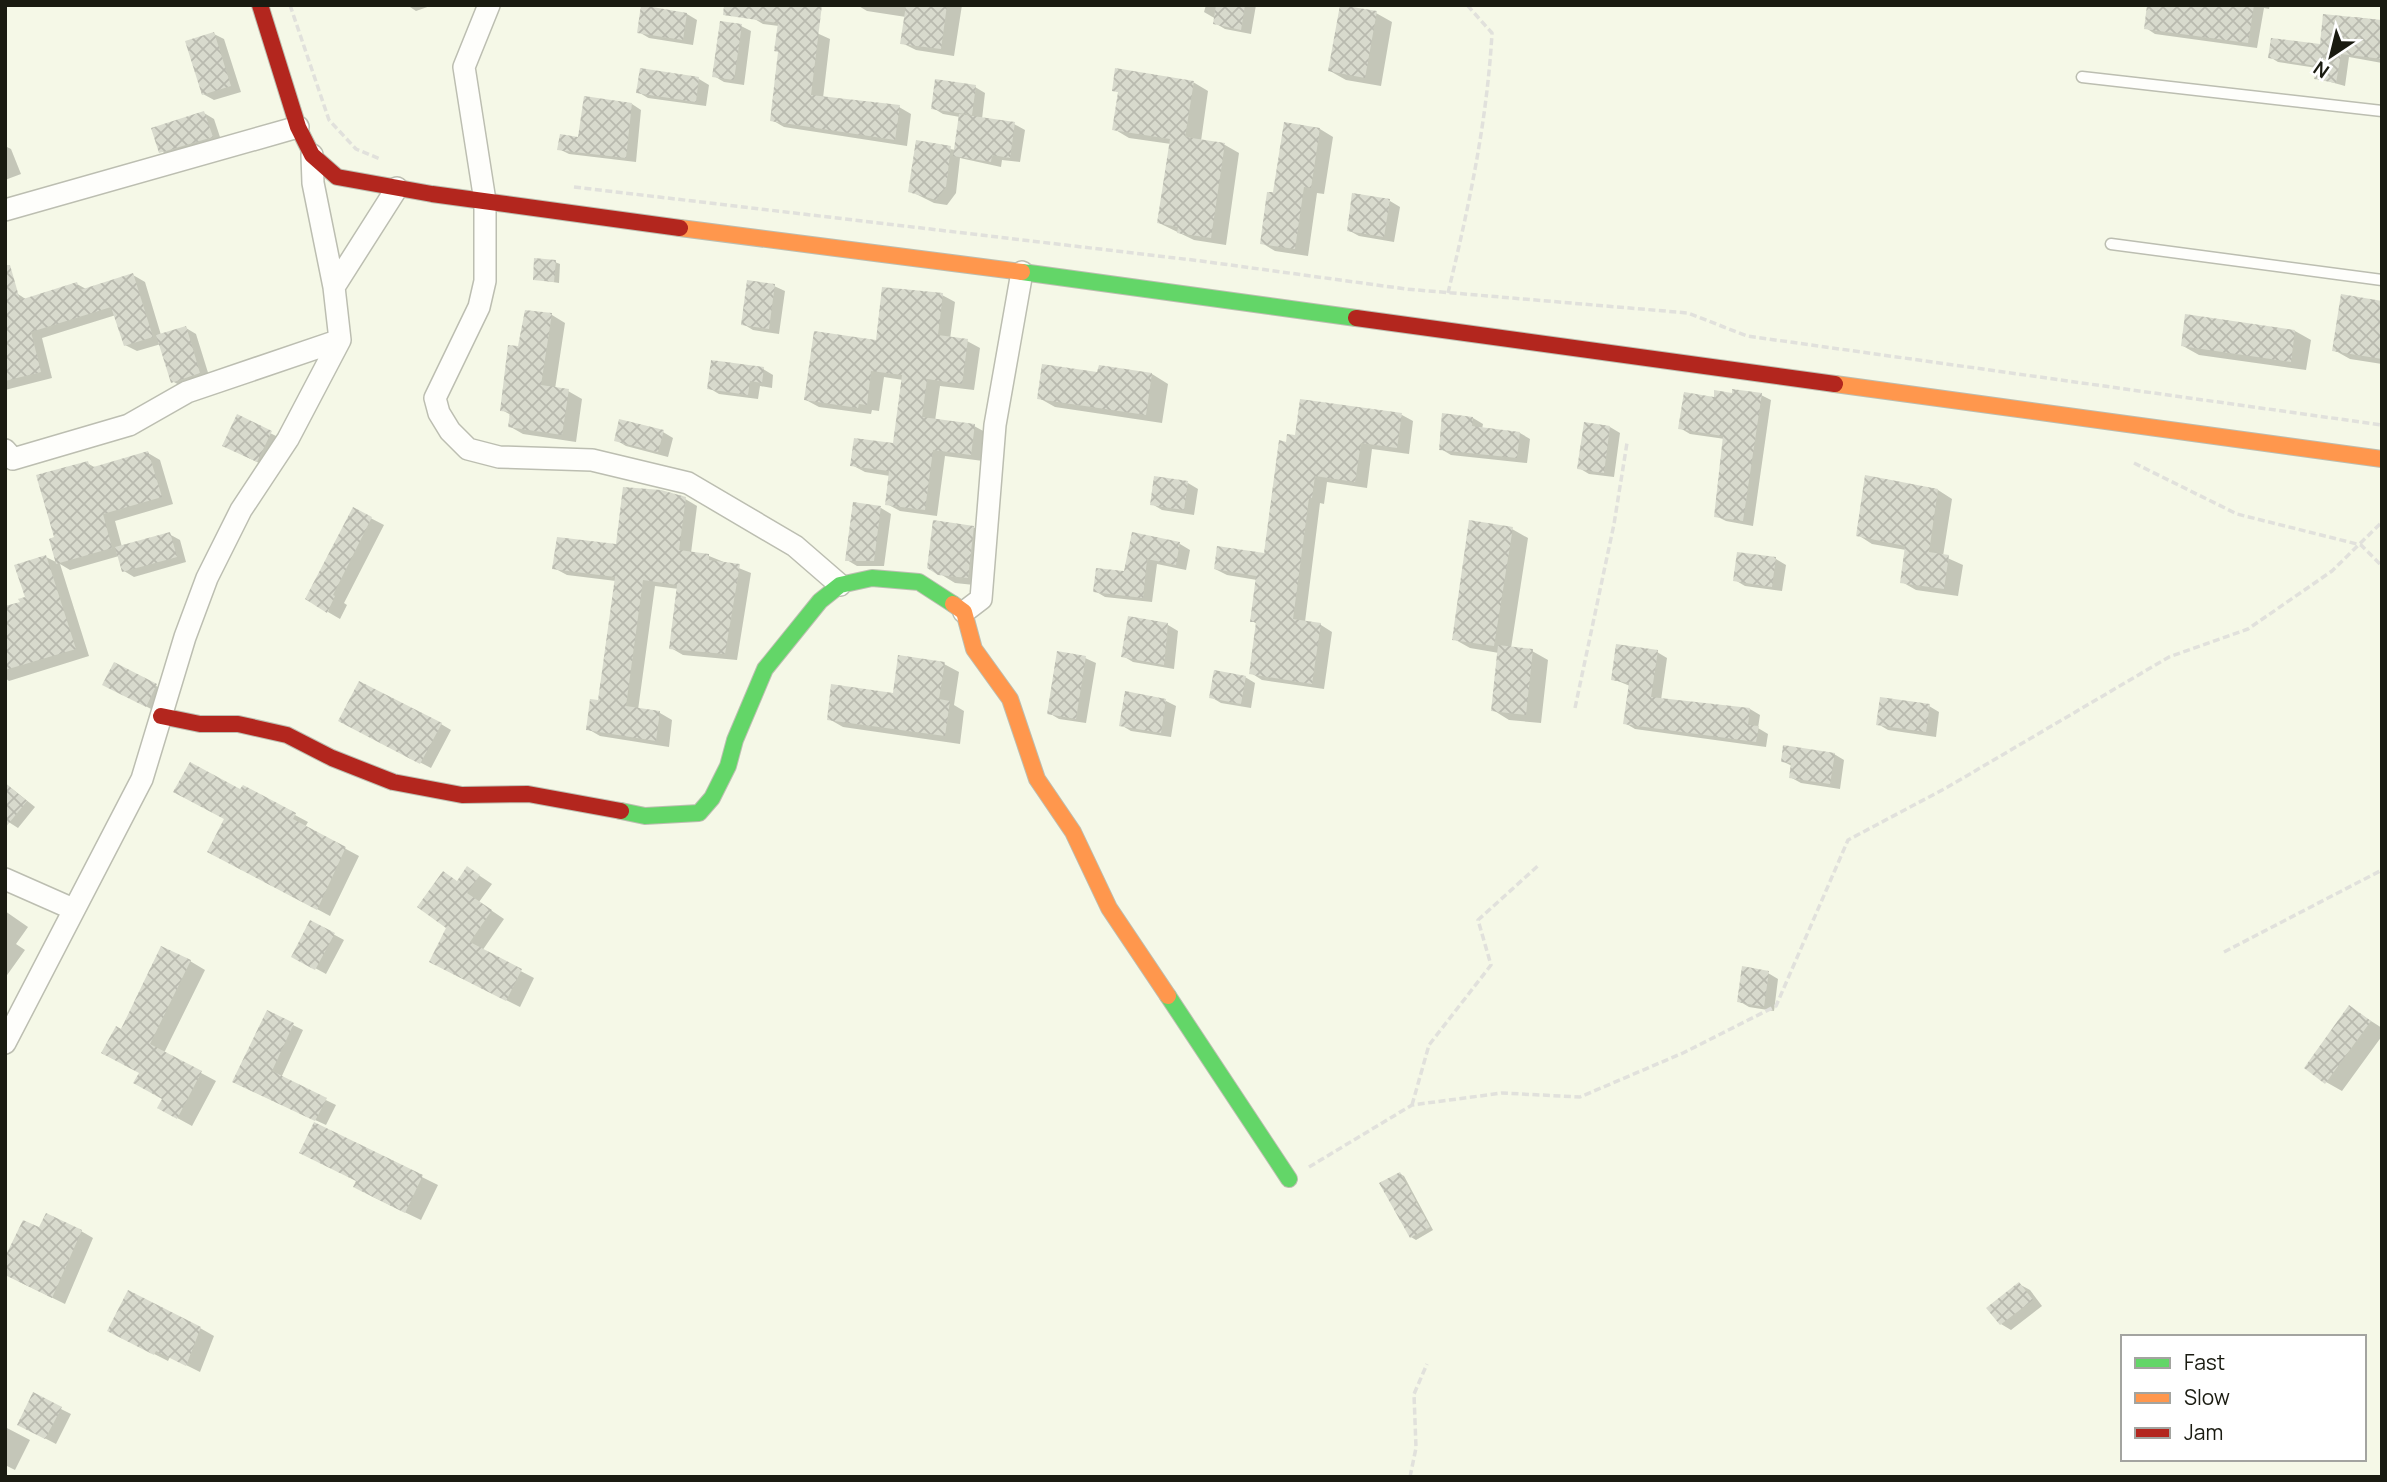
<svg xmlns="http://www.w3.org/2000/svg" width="2387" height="1482" viewBox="0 0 2387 1482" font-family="Manrope,sans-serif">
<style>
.shadow{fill:#0003}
.building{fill:url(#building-cross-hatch)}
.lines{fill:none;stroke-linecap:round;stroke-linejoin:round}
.lane-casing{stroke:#bcbeb1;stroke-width:13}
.street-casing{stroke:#bcbeb1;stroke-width:24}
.fast-casing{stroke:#bcbeb1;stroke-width:18}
.slow-casing{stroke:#bcbeb1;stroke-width:18}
.jam-casing{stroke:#bcbeb1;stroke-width:18}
.path{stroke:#e1e1dc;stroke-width:3.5;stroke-dasharray:7 3.5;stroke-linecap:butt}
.lane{stroke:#fefefb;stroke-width:10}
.street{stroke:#fefefb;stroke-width:21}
.fast{stroke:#63d668;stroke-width:16}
.slow{stroke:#ff974d;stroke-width:16}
.jam{stroke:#b3261e;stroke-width:16}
</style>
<defs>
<pattern id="building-cross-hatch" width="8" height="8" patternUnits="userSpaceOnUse" patternTransform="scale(1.75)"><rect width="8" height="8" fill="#d8dacd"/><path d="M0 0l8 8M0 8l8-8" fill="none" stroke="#b9baaf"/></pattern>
</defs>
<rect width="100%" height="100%" fill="#f5f8e7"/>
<path class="shadow" d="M407,5H433L416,11Z
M755,5L830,39L823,98L899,107L911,114L907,146L784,127L772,120L780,52L779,26L763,24L753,18Z
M857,5H962L954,56L916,50L902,43L906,17L867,11Z
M1206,5H1256L1251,34L1225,29L1215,23L1216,19L1204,12Z
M2233,5H2270L2269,9L2264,8L2257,48L2155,34L2146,28Z
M1376,13L1392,22L1381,86L1346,80L1330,71Z
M687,14L697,20L693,45L649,38L639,32Z
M2356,17L2382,21V63L2349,57L2345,86L2316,78L2317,68L2278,62L2270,57L2321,46Z
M741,26L751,31L744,85L724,82L714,76Z
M214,34L224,39L241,92L214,100L203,94Z
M699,79L709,85L706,106L648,98L638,92Z
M1193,82L1208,91L1201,141L1225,145L1239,153L1226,245L1194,240L1159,223L1171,144L1129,138L1114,129L1120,93L1113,90Z
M975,87L985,93L982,119L1014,124L1025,130L1020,162L1002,160L1001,167L960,158L956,193L947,205L934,203L910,191L917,142L955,150L960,117L943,114L933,108Z
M632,104L641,110L636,162L569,154L559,149Z
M204,113L214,119L222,143L171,157L161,151Z
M1320,129L1333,137L1324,194L1317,193L1308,256L1275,251L1262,243L1275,194Z
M5,146L11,149L21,174L5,180Z
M1390,201L1400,207L1394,242L1359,236L1348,230Z
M555,262L560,264L559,283L534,279Z
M133,275L145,282L161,335L186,328L196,334L210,379L183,387L172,381L161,344L137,351L125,345L116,315L42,338L52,378L5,390V298L18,294L27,300L77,284L86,289Z
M774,286L785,291L779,334L753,330L743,324Z
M942,295L955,302L950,339L967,341L980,348L974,390L940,386L935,421L974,426L987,433L983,461L945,456L937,516L900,511L887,504L890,476L865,472L852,465L894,445L903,380L884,377L879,411L872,410L871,414L819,407L806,400L877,342Z
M2382,303V364L2350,359L2334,350Z
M527,312L552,315L565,323L555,389L568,391L582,399L576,442L523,434L509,426L511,415L502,410L520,348Z
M2295,331L2311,340L2306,370L2199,355L2183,346Z
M763,369L773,375L772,388L760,386L758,399L719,394L709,388Z
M1152,374L1168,384L1162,423L1055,407L1039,398Z
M1761,395L1771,400L1753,526L1726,521L1716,516L1725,439L1690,434L1680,428L1715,399Z
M1402,415L1413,421L1409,454L1372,449L1367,488L1327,482L1324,504L1320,503L1305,622L1321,625L1332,632L1324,689L1262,680L1251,673L1257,624L1252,621L1257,580L1227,575L1215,569L1266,555L1288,444L1296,437Z
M238,417L282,439L267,467L235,451Z
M1473,418L1483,424L1482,429L1520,433L1530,439L1527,463L1451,455L1441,449Z
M1585,424L1610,427L1620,433L1614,477L1589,474L1579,468Z
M663,432L673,438L668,457L626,446L616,440Z
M148,453L160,460L173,504L115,521L122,547L169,534L180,540L186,562L134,577L124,571L119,556L70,570L60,564L89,656L9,681L5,678V608L22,603L27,598L46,557L58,563L56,539L87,463L96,468Z
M1188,483L1198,489L1194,515L1162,510L1152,504Z
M1938,490L1952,499L1943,556L1963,565L1958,596L1916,590L1902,582L1906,550L1872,544L1858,535Z
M682,497L697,506L691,553L709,556L751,573L737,660L683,655L671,648L679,589L655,586L638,710L660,713L672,720L669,747L600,736L588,729L600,702L616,581L567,575L554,568L617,546Z
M854,504L881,508L891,514L884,566H857L847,560Z
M353,509L384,525L344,603L347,605L340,619L328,612Z
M973,527L989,536L984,586L955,583L929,567Z
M1512,529L1528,538L1511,648L1532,651L1548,660L1541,723L1509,720L1493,710L1499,653L1470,648L1454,639Z
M1133,534L1180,544L1190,550L1186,570L1157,564L1152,602L1105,597L1095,591L1126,573Z
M1776,559L1786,565L1782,591L1745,586L1735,580Z
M1168,625L1178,631L1174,669L1133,662L1123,656Z
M1657,652L1667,658L1661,700L1750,709L1760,715L1758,728L1768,734L1766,747L1635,729L1625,723L1630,686L1613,679Z
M1085,658L1096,663L1086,723L1059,719L1049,713Z
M944,664L959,672L954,705L964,711L960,744L843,727L829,719L895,695Z
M1245,677L1255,683L1251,708L1221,703L1211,697Z
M156,686L166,691L157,712L114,690Z
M1166,701L1176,706L1171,737L1131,731L1121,725Z
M1929,706L1939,712L1936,737L1888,730L1878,724Z
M441,724L451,730L431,768L350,726Z
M1834,754L1844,760L1840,789L1801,783L1790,777L1792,766L1782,761Z
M5,783L35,807L18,828L7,821L5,824Z
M241,792L295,815L308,822L305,827L359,856L330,916L222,858L226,819Z
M468,868L492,884L479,902L504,919L482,951L534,978L520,1007L444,969L458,882Z
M5,911L28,927L16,944L25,950L5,978Z
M311,922L344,940L326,974L293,956Z
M190,961L205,970L164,1053L216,1081L192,1126L159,1108L164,1098L141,1073L122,1031Z
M1768,973L1778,979L1774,1011L1749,1007L1739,1001Z
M2349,1007L2382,1028V1036L2342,1091L2326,1082Z
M293,1025L303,1030L281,1078L336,1105L326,1125L244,1087Z
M315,1124L438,1185L421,1220L371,1196Z
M1400,1174L1404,1176L1433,1230L1416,1240L1411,1237Z
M39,1230L81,1231L93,1238L65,1304L18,1281Z
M2019,1284L2030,1290L2042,1306L2011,1330L2001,1324Z
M200,1328L214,1336L200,1372L170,1357L168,1361L123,1338Z
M61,1409L71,1414L56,1444L29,1430Z
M5,1427L30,1440L15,1470L5,1465Z"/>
<path class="building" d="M641,5L687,13L683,40L637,33Z
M724,5H822L811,95L900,105L895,140L770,121L778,52L774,51L778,23L723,15Z
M906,5H947L941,49L900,44Z
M1216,5H1245L1241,30L1213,24Z
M1340,5L1377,11L1365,78L1328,71Z
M2147,5H2254L2248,43L2144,29Z
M2323,14L2382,20V59L2341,54L2336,83L2314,79L2316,66L2268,58L2271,38L2320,44Z
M720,21L742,24L734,80L712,77Z
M214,32L231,86L202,95L185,41Z
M640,68L699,77L696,102L636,93Z
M1115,68L1194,81L1185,137L1225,143L1211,238L1177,233L1178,227L1157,223L1170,139L1112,130L1118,92L1112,91Z
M935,79L976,85L972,115L931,109Z
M584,96L632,103L626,158L557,150L560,134L578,137Z
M204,111L213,137L159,153L151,128Z
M959,114L1015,122L1010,158L992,155L991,162L953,156Z
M1284,122L1320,128L1311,188L1304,187L1295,249L1260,244L1267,192H1273Z
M916,140L951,146L946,187L936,200L908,192Z
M1352,193L1390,199L1384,237L1347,231Z
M534,258L556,260L554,282L533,280Z
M5,265H10L20,300L77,282L80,290L133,273L153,337L124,346L111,307L31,332L41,372L5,381Z
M747,280L775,284L769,329L741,325Z
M882,287L943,293L938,335L968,339L962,384L927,379L922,417L975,424L971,455L933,450L925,510L885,505L889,471L850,466L854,438L893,443L902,375L871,371L867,405L859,404L858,408L804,400L814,331L876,340Z
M2341,294L2382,301V359L2332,351Z
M525,310L552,313L541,385L569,389L562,435L508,427L510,412L500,411L508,345L518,346Z
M2185,314L2295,330L2291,362L2181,346Z
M186,326L200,373L171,383L156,335Z
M711,360L764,367L762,383L750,381L748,395L707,389Z
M1042,364L1097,372L1099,365L1152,373L1146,415L1037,399Z
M1732,389L1762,393L1743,521L1714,517L1723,436L1678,429L1684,392L1714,397V390L1732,393Z
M1300,399L1402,413L1397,448L1361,443L1355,482L1315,476L1312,498H1309L1293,619L1321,623L1312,684L1249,674L1256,622H1250L1256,576L1214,569L1217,546L1264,553L1279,440L1286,442L1287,434L1295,435Z
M1442,413L1473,417L1472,426L1520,432L1517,458L1439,450Z
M237,414L272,431L257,462L222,446Z
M619,419L664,430L658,452L614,441Z
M1584,422L1610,426L1604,473L1577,469Z
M148,451L162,497L103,514L112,548L56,564L49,539L54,537L36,475L88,461L90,468Z
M1865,475L1938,489L1929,552L1949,555L1944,589L1900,583L1905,546L1856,536Z
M1154,476L1188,481L1184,510L1150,505Z
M623,487L661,490L686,497L679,550L709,554V560L740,564L725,654L669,649L677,585L643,580L626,706L660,711L656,741L586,730L590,699L598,700L615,577L552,569L557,537L616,544Z
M853,502L881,506L874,561H845Z
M353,507L372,517L333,595L335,596L327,613L305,599Z
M933,520L974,526L968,578L938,575L927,568Z
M1469,520L1513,527L1494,646L1452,640Z
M170,532L177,557L122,572L115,547Z
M1132,532L1180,542L1176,565L1147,559L1143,598L1093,592L1096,568L1124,571Z
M1737,552L1776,557L1772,587L1733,581Z
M46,555L76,649L5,670V606L20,602L18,599L25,597L14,565Z
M1128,616L1168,623L1164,665L1121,657Z
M1616,644L1658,650L1651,697L1750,708L1748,725L1759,726L1756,742L1623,724L1629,683L1611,680Z
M1498,645L1533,649L1526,715L1491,711Z
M1057,651L1086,656L1076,719L1047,714Z
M898,655L945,662L939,699L950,701L945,736L827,720L831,684L893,693Z
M114,662L157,684L146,707L102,685Z
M1214,670L1246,676L1241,704L1209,698Z
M359,681L442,723L420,764L338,721Z
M1125,691L1166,699L1161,733L1119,726Z
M1880,697L1930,704L1926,732L1876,725Z
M1783,745L1835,753L1830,784L1789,778L1791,763L1781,762Z
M190,762L240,789L243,785L296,813L293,819L346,847L317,910L207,852L224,819L173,792Z
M5,783L27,801L5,828Z
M467,866L480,875L467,893L492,910L470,942L522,969L506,1001L429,962L446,928L417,907L443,871L457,881Z
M310,920L335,933L315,970L291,957Z
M161,946L191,960L150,1044L202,1071L177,1119L157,1108L162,1099L133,1083L139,1073L101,1053L116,1026L121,1029Z
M1742,966L1769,971L1764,1007L1737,1002Z
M2349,1005L2371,1021L2325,1084L2304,1068Z
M267,1010L294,1023L272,1071L327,1098L315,1121L232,1082Z
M314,1122L423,1175L405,1213L353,1187L356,1181L299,1153Z
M1400,1172L1430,1227L1410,1238L1379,1183Z
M46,1213L82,1230L52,1298L5,1275V1257L23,1220L39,1227Z
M2019,1282L2033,1300L2000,1325L1986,1308Z
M128,1290L201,1327L186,1366L156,1351L154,1355L107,1331Z
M33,1392L62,1407L45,1439L17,1425Z"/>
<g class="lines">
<g class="lane-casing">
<path id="lane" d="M2082,77L2382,111
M2111,244L2382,280"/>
</g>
<g class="street-casing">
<path id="street" d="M489,5L464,67L485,201V281L479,307L435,398L439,413L450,431L468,449L499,457L592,460L688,483L795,546L840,585
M312,155L313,183L334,287
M5,210L298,127
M5,450L13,459L129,425L187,392L340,340
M964,612L981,599L995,425L1022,272
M5,879L73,909
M5,1043L142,779L185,637L207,578L241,510L288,439L340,340L334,287L397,188"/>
</g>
<g class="fast-casing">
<path id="fast" d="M1022,272L1356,318
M621,811L645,816L699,813L712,798L728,766L735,740L765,669L820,601L840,585L872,578L919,582L953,604
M1168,996L1289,1179"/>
</g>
<g class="slow-casing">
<path id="slow" d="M680,228L1022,272
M1835,384L2382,459
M953,604L964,612L974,649L1010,699L1037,779L1073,832L1109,908L1168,996"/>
</g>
<g class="jam-casing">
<path id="jam" d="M260,5L298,127L312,155L337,177L432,194L680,228
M1356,318L1835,384
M161,716L200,724H238L287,735L332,758L393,782L462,795L528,794L621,811"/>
</g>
<path class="path" d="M290,5L329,120L356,149L380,159
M574,187L1201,261L1406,289L1688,313L1747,336L2382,425
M1448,293C1469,206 1487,122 1492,33L1467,5
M2134,463L2237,514L2361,545L2382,566
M1575,708L1614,524L1627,443
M2224,952L2382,870
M1412,1105L1429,1045L1491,965L1478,920L1540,864
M1309,1167L1412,1105L1502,1093L1580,1097L1683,1053L1776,1006L1848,840L1946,788L2169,657L2248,629L2332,571L2382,522
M1410,1477L1416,1448L1414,1394L1427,1364"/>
<use href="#lane" class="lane"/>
<use href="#street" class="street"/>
<use href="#fast" class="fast"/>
<use href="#slow" class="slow"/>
<use href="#jam" class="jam"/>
</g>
<rect width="2387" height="1482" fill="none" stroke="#1a1b11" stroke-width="14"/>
<rect x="2121" y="1335" width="245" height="126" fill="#ffffff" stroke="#a3a4a0" stroke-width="2"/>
<rect x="2135" y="1358" width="35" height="10" fill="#63d668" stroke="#a3a4a0" stroke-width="2"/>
<text x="2184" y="1370" font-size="21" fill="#1a1b11">Fast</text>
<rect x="2135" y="1393" width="35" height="10" fill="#ff974d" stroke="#a3a4a0" stroke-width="2"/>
<text x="2184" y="1405" font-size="21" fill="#1a1b11">Slow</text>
<rect x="2135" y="1428" width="35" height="10" fill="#b3261e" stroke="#a3a4a0" stroke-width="2"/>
<text x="2184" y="1440" font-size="21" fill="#1a1b11">Jam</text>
<g transform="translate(2331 56) rotate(215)" stroke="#ffffff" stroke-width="5" paint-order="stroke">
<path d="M0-5L12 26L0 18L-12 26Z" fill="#1a1b11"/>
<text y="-10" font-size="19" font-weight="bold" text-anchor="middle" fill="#1a1b11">N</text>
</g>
</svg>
